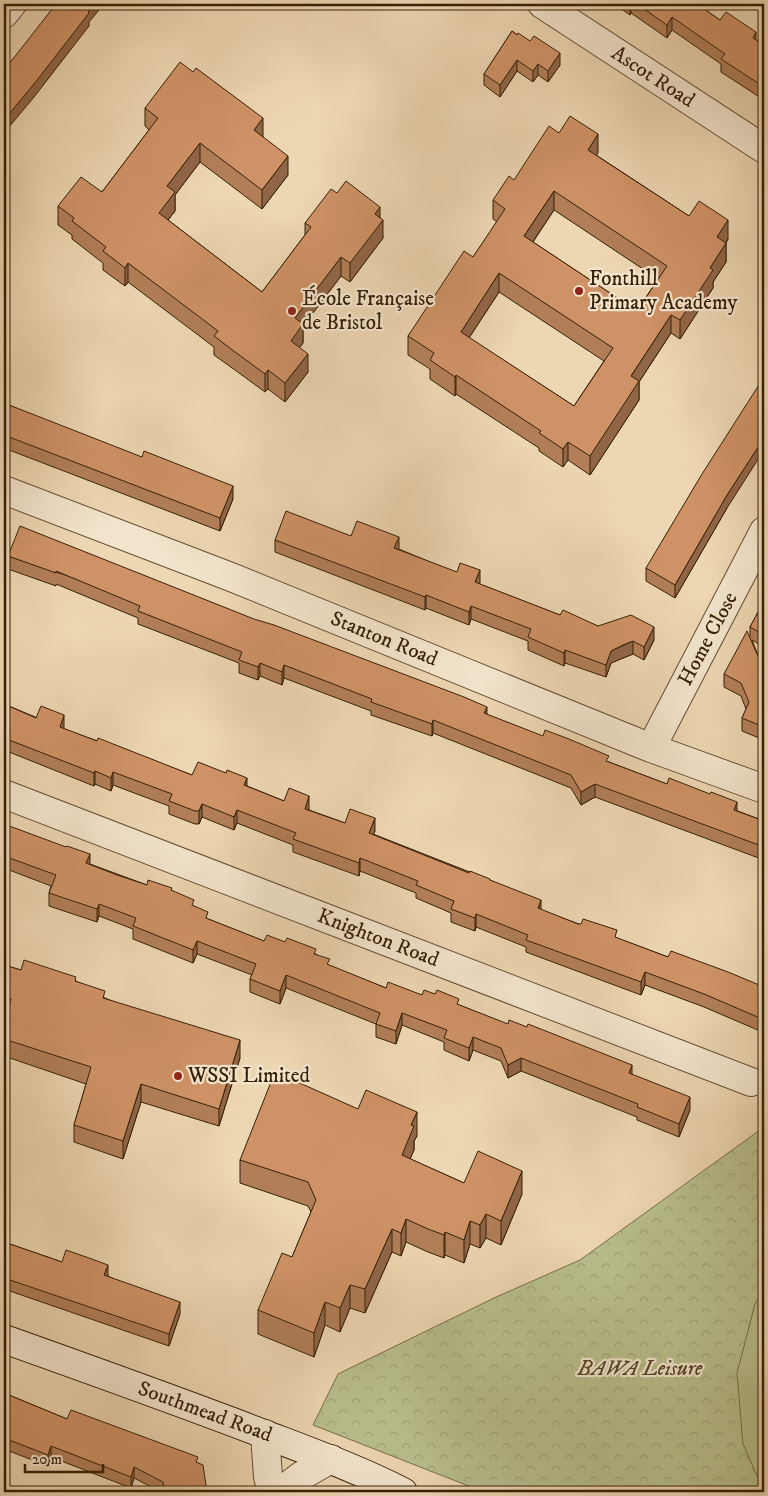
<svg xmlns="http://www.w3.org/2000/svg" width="768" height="1496" viewBox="0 0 768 1496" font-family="'IM FELL DW Pica',serif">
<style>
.park{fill:url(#park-crowns);stroke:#776f4a}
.garden{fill:#b8be8d;stroke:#776f4a}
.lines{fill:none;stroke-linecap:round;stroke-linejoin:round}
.minor-casing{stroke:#644e32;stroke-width:30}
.secondary-casing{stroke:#362007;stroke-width:30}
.minor{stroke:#f3e4cd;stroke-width:28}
.secondary{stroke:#f3e4cd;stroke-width:28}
.wall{fill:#b17e58;stroke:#362007;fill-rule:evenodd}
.shaded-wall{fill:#906647;stroke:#362007}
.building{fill:#ce9266;stroke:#362007;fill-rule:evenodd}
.poi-dot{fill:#8f2418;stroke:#f3e4cd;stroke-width:2}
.labels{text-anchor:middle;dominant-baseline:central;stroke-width:4.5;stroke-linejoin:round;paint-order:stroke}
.street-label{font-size:21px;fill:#362007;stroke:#f3e4cd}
.poi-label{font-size:21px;fill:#362007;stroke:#f3e4cd;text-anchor:start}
.park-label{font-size:21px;font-style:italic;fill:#564828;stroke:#f3e4cd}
</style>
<defs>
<pattern id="park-crowns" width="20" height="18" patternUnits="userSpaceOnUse" patternTransform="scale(1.25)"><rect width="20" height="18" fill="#b8be8d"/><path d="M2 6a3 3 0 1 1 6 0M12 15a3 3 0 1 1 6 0" fill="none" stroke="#9fa378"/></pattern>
</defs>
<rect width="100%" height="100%" fill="#edd6b2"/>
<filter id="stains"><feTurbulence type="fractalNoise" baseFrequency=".004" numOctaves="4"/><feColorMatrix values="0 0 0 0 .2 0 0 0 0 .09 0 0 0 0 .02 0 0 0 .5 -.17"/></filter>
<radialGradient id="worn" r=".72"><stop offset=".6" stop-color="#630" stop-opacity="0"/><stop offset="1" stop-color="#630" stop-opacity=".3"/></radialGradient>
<path class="park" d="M764,1127V1492H484L313,1425L338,1374L494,1298L580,1260Z"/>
<path class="garden" d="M764,1290V1492L743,1444L737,1373L755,1304Z"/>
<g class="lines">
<g class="minor-casing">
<path id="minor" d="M542,4L764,149
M4,14L12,4
M4,490L231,577L651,748L764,789
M651,748L764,531
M4,794L751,1082
M265,1434L268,1477L272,1492
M280,1492L301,1476L331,1459"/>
</g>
<g class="secondary-casing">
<path id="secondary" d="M4,1339C91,1370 178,1401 264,1434C311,1452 358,1469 403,1492"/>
</g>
<use href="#minor" class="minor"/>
<use href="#secondary" class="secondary"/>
</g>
<path class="wall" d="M614,4H697L720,20L756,40L764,45V100L721,72V64L672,30L667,38L631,13L630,15Z
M512,31L560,65L548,82L538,75L533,82L517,71L500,97L484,85V74Z
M145,108L263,137L288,175L262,209L200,162L175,195V211L168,220L262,292L305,235V223L337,193L380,217L383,238L350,282L341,276L303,326V343L299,348L308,372L285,402L268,389L265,392L235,370L214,355V347L128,282L125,286L103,270V263L72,239V235L58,225V206L102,192L149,130L145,126Z
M559,133L598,153L596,155L689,216L728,239L726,243V262L713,282V288L680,339L671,333L639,382V400L590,475L568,460L563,467L539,451V448L456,394L455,396L430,379V369L408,355V336L473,257L497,222L493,219V200L514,180ZM554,210L658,279L637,311L533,242ZM499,292L604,361L574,406L469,338Z
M4,403L233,499L220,531L4,448Z
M727,508L675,598L646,581V568Z
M351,536L399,549L480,583L479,584L560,615L598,626L654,640L644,660L633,654L623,658L611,663L606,677L565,663L564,666L528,650V641L471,619L469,625L426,608L425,610L275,552V540Z
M8,556L487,715L609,762L764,821V860L595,797L581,805L571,788L433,733L432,736L371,715V711L284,678L282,685L260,676L258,680L239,673V663L138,624V618L56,584V586L8,569Z
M764,601V647L752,640L764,670V740L742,731V718L746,709L741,696L724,687V674L750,636V627Z
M4,704L64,729L192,775L247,786L284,801L309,809V810L345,823L375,831L373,834L490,880L541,910L668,957L764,987V1029L760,1031L704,1007L645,985L641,995L526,952V947L476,927L475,931L451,922V913L416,898V893L360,871L359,876L293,852V845L237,823L234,830L202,817L199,824H195L169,814V806L113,785L111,791L95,784L94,786L4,750Z
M4,824L90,864L147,885L172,891L194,906L208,919L264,941L316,954L330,966L386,988L422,995L459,1005L632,1075L690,1110L679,1137L637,1120V1117L521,1071L508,1078L501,1061L473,1050L469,1061L444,1050V1042L402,1025L396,1044L376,1037V1024L286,988L280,1004L250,992V979L252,975L197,954L193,963L133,939V929L99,916L97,922L49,906V893L51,886L4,868Z
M4,965L21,970L76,981L105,998L240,1058L219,1126L141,1102L123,1159L74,1142V1125L86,1084L4,1056V1022L6,1015L4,1014Z
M417,1136L414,1141V1150L410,1159L464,1183L522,1194L501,1245L486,1238L480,1248L470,1244L464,1263L445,1255L444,1258L428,1252L406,1242L401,1256L392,1252L365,1313L350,1308L340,1332L325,1325L314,1357L258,1334V1310L292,1257L311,1212L308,1206L240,1183V1160Z
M4,1242L62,1262L108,1276L180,1314L169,1346L4,1289Z
M4,1393L67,1419L198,1463L207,1492H161L134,1478L131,1488L51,1457L48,1466L4,1449Z"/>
<path class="shaded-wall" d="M94,4H104L89,22V26L34,97L4,133V120Z
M630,4H631V13L630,15Z
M672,17V30L667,38V25Z
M756,32V45L753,38Z
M560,53V65L548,82V71Z
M517,60V71L500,97V85Z
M538,64V75L533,82V71Z
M263,118V137L254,130Z
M598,134V153L588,168V150Z
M200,143V162L175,195V211L159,231V213L167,186Z
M288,156V175L262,209V190Z
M554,191V210L524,255V236Z
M380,207V224L383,220V238L350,282V263L375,214Z
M728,220V239L717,256V237Z
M726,243V262L713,282V288L680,339V320L710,268Z
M341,257V276L303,326V343L291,359V341L295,318Z
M128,263V282L125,286V268Z
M499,273V292L461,350V332Z
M671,315V333L639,382V400L590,475V456L631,376Z
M308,354V372L285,402V383Z
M268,370V389L265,392V374Z
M456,375V394L455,396V377Z
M764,438V450L727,508L675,598V585L727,495Z
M568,442V460L563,467V449Z
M233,486V499L220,531V518Z
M399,537V550L394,548Z
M480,570V583L475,595V582Z
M426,595V608L425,610V597Z
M471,606V619L469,625V612Z
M654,627V640L644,660V647Z
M633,641V654L611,663L606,677V665L611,651Z
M565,650V663L564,666V653Z
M260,663V676L258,680V667Z
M284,665V678L282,685V672Z
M487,707V719L484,713Z
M64,715V728L60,740V727Z
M433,720V733L432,736V724Z
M95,771V784L94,786V773Z
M113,772V785L111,791V778Z
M247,778V791L244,785Z
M595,784V797L581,805V792Z
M309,796V809L305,822V809Z
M737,802V815L734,810Z
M202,804V817L199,824V811Z
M237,810V823L234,830V817Z
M375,818V831L369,846V833Z
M90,854V867L86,863Z
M360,858V871L359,876V863Z
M541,900V913L538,908Z
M99,904V916L97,922V909Z
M476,914V927L475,931V918Z
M197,941V954L193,963V950Z
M645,972V985L641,995V982Z
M286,975V988L280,1004V991Z
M402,1013V1025L396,1044V1031Z
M764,1016V1029L760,1031V1018Z
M473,1037V1050L469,1061V1048Z
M240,1040V1058L219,1126V1109Z
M521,1058V1071L508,1078V1065Z
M632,1065V1078L629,1073Z
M141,1084V1102L123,1159V1141Z
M690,1097V1110L679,1137V1124Z
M417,1112V1136L414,1141V1150L402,1178V1155L411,1125Z
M522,1171V1194L501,1245V1221Z
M486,1214V1238L480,1248V1225Z
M406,1219V1242L401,1256V1233Z
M470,1221V1244L464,1263V1240Z
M392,1229V1252L365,1313V1289Z
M445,1232V1255L444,1258V1235Z
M108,1265V1277L104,1275Z
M350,1285V1308L340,1332V1308Z
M180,1302V1314L169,1346V1334Z
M325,1302V1325L314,1357V1333Z
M51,1446V1457L48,1466V1455Z
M134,1467V1478L131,1488V1477Z"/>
<path class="building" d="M56,4H94L88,12L89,13L34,84L4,120V74L10,65L9,64Z
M637,4H697L720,20L726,12L756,32L753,38L764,45V87L721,59L725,54L672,17L667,25Z
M512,31L517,35L518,33L530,41L534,36L560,53L548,71L538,64L533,71L517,60L500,85L484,74Z
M180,62L193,72L196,68L263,118L254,130L288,156L262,190L200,143L167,186L175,192L159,213L262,292L311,227L305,223L331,189L337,193L346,181L380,207L375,214L383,220L350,263L341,257L295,318L303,324L291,341L308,354L285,383L268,370L265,374L235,352L214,336L218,331L128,263L125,268L103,251L106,247L72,221L74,218L58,206L81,177L102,192L158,118L145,108Z
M570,116L598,134L588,150L689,216L699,201L728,220L717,237L726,243L710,268L713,270L680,320L671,315L631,376L639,381L590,456L568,442L563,449L539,433L541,431L456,375L455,377L430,360L434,353L408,336L464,251L473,257L505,209L493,200L509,176L514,180L549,126L559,133ZM554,191L667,266L637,311L524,236ZM499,273L613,348L574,406L461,332Z
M764,377V438L727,495L675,585L646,568L702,474Z
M4,403L142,457L144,451L233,486L220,518L4,435Z
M286,511L351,536L357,521L399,537L394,548L457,572L460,563L480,570L475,582L560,615L563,610L598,626L631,615L654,627L644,647L633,641L623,645L611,651L606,665L565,650L564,653L528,637L531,629L471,606L469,612L426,595L425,597L275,540Z
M20,526L254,619L274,625L464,697L487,707L484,713L543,736L545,730L569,739L609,756L606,761L667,784L669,778L710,794L711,792L737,802L734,810L764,821V847L595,784L581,792L571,775L433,720L432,724L371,702L372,699L284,665L282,672L260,663L258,667L239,660L242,652L138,611L140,606L56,571V573L8,556Z
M764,601V635L750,627Z
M747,631L764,670V727L742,718L749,702L741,683L724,674Z
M4,704L36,718L41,706L64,715L60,727L97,741L98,738L192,775L198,762L226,773L227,770L247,778L244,785L284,801L289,788L309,796L305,809L345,823L350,809L375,818L369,833L469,873L470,871L490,879V880L541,900L538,908L578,924H581L583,919L617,930L615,937L668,957L671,951L728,972L764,987V1016L760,1018L704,994L645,972L641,982L526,940L528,935L476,914L475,918L451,909L454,901L416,885L418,881L360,858L359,863L293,839L296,833L237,810L234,817L202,804L199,811H195L169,801L172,794L113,772L111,778L95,771L94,773L4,738Z
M4,824L66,847L67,846L90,854L86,863L117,875L147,885L148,880L172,888L171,890L194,900L192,905L208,912L206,918L264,941L267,935L285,942L287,938L316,949L314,954L330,959L327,964L386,988L388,982L422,995L424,990L435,994L437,990L459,999L457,1004L508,1024L509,1020L527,1027L528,1024L632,1065L629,1073L690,1097L679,1124L637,1107L638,1104L521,1058L508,1065L501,1048L473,1037L469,1048L444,1038L447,1030L402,1013L396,1031L376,1024L380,1013L286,975L280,991L250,979L256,964L197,941L193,950L133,926L136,918L99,904L97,909L49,893L56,875L4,856Z
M24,960L76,977L75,981L105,991L103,998L240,1040L219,1109L141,1084L123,1141L74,1125L91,1067L4,1039V1022L11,999L4,996V965L21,970Z
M275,1072L358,1109L366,1090L417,1112L411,1125L414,1126L402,1155L464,1183L478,1151L522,1171L501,1221L486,1214L480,1225L470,1221L464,1240L445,1232L444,1235L428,1229L406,1219L401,1233L392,1229L365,1289L350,1285L340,1308L325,1302L314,1333L258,1310L282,1253L292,1257L316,1200L308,1182L240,1160Z
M4,1242L62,1262L66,1250L89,1258L108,1265L104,1275L180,1302L169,1334L4,1278Z
M4,1393L67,1419L71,1410L198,1457L196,1462L203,1465L207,1492H165L163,1482L134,1467L131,1477L51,1446L48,1455L4,1438Z"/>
<g class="poi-dot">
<circle cx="579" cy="291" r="5"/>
<circle cx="292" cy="311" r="5"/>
<circle cx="178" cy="1076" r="5"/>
</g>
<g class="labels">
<g class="street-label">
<text transform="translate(653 77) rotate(33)">Ascot Road</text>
<text transform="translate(384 639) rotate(22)">Stanton Road</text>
<text transform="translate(708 639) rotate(-62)">Home Close</text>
<text transform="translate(378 938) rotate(21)">Knighton Road</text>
<text transform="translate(205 1412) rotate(20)">Southmead Road</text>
</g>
<g class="poi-label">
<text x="589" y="279">Fonthill<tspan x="589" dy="24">Primary Academy</tspan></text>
<text x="302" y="299">École Française<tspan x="302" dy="24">de Bristol</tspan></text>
<text x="188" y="1076">WSSI Limited</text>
</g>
<g class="park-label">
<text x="640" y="1369">BAWA Leisure</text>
</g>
</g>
<rect width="768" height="1496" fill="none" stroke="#edd6b2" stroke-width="20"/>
<rect x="5" y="5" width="758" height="1486" fill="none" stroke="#362007" stroke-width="2.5"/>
<rect x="10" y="10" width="748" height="1476" fill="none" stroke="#362007"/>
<path d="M25 1464v8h78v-8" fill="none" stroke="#362007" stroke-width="2.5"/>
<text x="32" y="1464" font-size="15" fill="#362007" stroke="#f3e4cd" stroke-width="4" paint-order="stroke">20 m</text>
<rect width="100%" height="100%" filter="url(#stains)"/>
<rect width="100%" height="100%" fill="url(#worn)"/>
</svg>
